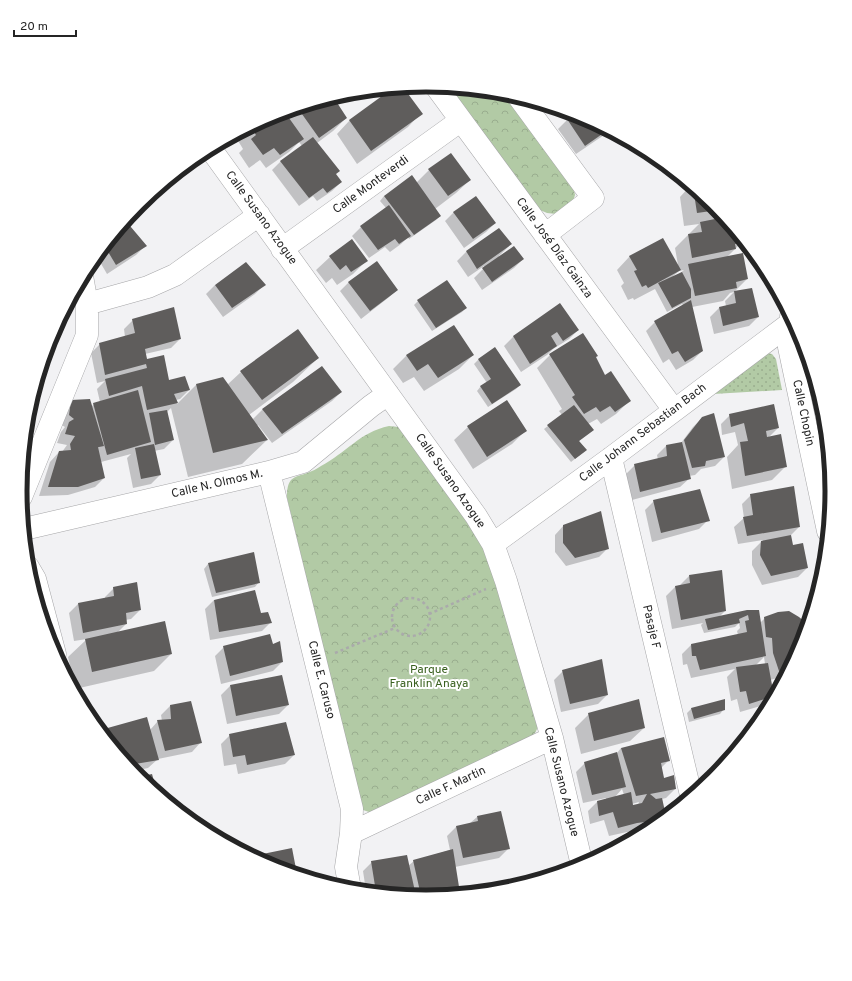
<svg xmlns="http://www.w3.org/2000/svg" width="852" height="981" viewBox="0 0 852 981" font-family="Overpass,sans-serif">
<style>
.grass{fill:url(#grass-dots)}
.park{fill:url(#park-crowns)}
.shadow{fill:#0003;fill-rule:evenodd}
.building{fill:#5f5d5c}
.lines{fill:none;stroke-linecap:round;stroke-linejoin:round}
.minor-casing{stroke:#a6a6a8;stroke-width:23}
.path{stroke:#aaaaab;stroke-width:2.5;stroke-dasharray:3 3;stroke-linecap:butt}
.minor{stroke:#fff;stroke-width:22}
.labels{text-anchor:middle;dominant-baseline:central;stroke-width:4;stroke-linejoin:round;paint-order:stroke}
.street-label{font-size:12px;fill:#252525;stroke:#fff}
.park-label{font-size:12px;fill:#39601e;stroke:#fff}
.rim{fill:none;stroke:#252525;stroke-width:5}
</style>
<defs>
<pattern id="grass-dots" width="8" height="8" patternUnits="userSpaceOnUse"><rect width="8" height="8" fill="#b2caa5"/><path d="M2 2h.1M6 6h.1" fill="none" stroke="#99ad8e" stroke-width="1.8" stroke-linecap="round"/></pattern>
<pattern id="park-crowns" width="20" height="18" patternUnits="userSpaceOnUse"><rect width="20" height="18" fill="#b2caa5"/><path d="M2 6a3 3 0 1 1 6 0M12 15a3 3 0 1 1 6 0" fill="none" stroke="#99ad8e"/></pattern>
</defs>
<rect width="100%" height="100%" fill="#f2f2f4"/>
<path class="grass" d="M767,353L772,354L776,359L782,390L713,394Z"/>
<path class="park" d="M447,87L503,92L573,186L575,195L572,204L556,214L547,213L540,210Z
M389,426L398,427L468,520L496,568L538,727L535,733L531,738L375,812H369L363,810L360,799L287,498C287,492 287,485 291,480C295,476 302,475 307,473C312,471 317,469 321,466C346,453 360,432 389,426Z"/>
<path class="shadow" d="M402,87L421,113L408,127L357,164L337,134L350,120L395,88Z
M339,95L334,100L346,118L333,131L317,143L335,174L341,182L332,191L317,201L313,196L299,206L272,170L281,161L302,146L299,142L289,152L266,168L260,160L249,168L239,153L243,149L237,139L249,127L271,115Z
M577,114L582,115L610,131L576,154L558,129L567,120Z
M664,163L675,172L666,174Z
M429,170L470,180L456,193L435,209L440,216L436,220L409,239L408,237L401,244L390,252L385,247L369,258L352,236L361,227L386,208L380,201L384,196L416,183Z
M691,185L713,204L724,217L722,219L732,226L741,237L742,242L727,257L747,279L734,292L751,289L758,317L749,326L714,334L710,317L719,308L726,306L725,301L734,292L730,293L723,301L692,307L702,351L693,360L676,370L669,359L663,363L646,331L655,322L683,305L682,304L667,312L655,289L634,300L633,298L628,300L621,286L624,283L617,270L630,256L678,265L675,248L699,224L684,226L680,197ZM684,270L679,274L672,277L679,271Z
M454,212L495,223L486,232L464,248L445,221Z
M125,221L145,246L136,255L107,274L96,255Z
M499,229L511,244L499,256L500,257L523,259L514,268L482,290L474,278L485,267L484,266L468,277L457,261L466,252Z
M330,257L367,260L353,274L337,285L332,278L326,283L316,270Z
M349,282L397,290L388,298L361,319L340,291Z
M215,285H264L255,294L223,317L206,294Z
M418,301L466,308L462,312L432,331L414,305Z
M560,304L578,330L569,339L553,349L547,355L521,372L504,346L513,337Z
M133,320L180,339L171,348L145,354L147,360L168,381L189,390L180,399L176,400L177,404L196,385H227L241,372L298,330L318,358L293,382L249,415L252,420L262,410L321,368L341,392L332,401L272,443L258,425L257,426L267,440L242,464L188,477L171,408L167,412L173,440L164,449L154,451L160,475L151,484L133,488L127,458L131,454L101,462L104,478L95,487L68,495L39,496L50,462L59,452H62L67,445L57,443L61,432L65,427L60,424L71,401L91,407L94,404L100,402L97,389L105,381L97,383L91,353L100,344L125,337L124,329Z
M454,326L473,355L459,369L424,391L414,377L403,383L393,369L406,356Z
M801,335L824,410L808,414L802,384L812,375L807,376L802,353H795Z
M495,348L520,385L516,389L488,407L477,391L481,386L487,383L474,364L478,360Z
M550,355L595,357L604,377L630,400L616,414L601,424L597,419L588,424L593,430L579,441L586,450L571,462L544,429L562,415L559,411L562,409L537,368Z
M730,415L778,428L768,438L786,466L772,480L732,489L727,457L738,445L735,432L722,435L721,424Z
M825,416L827,445L814,433L822,419Z
M702,418L724,457L715,466L701,469L695,475L689,476L690,478L680,487L632,500L626,474L635,465L658,460L657,455L666,446L681,443L693,427Z
M468,427L525,431L512,444L473,469L454,440Z
M829,458L832,491L831,496L821,466Z
M751,495L799,527L790,536L792,546L807,568L798,577L762,585L752,565V551L763,540L738,544L734,527L744,518L742,504Z
M654,501L708,520L699,529L652,542L645,510Z
M564,525L608,548L599,557L566,566L555,552V535Z
M208,564L259,582L255,587L212,597L204,569Z
M689,576L725,611L719,617L747,611L760,623L765,618L806,630L801,646L785,676L770,680L773,696L764,705L740,712L737,699L731,701L727,677L735,669L691,678L687,664L683,665L682,654L691,645L738,635L737,631L740,628L739,623L735,627L704,633L701,625L703,623L672,629L666,596L675,587L680,585ZM764,657L765,664L755,666Z
M114,588L140,610L131,619L125,620L126,624L117,633L171,654L154,671L75,689L68,657L87,639L74,641L69,613L78,604L105,599V597Z
M214,600L271,622L262,631L210,640L205,609Z
M272,645L282,662L273,671L221,684L215,656L224,647Z
M563,671L607,695L598,704L561,712L554,680Z
M282,676L288,705L279,714L227,724L221,695L230,686Z
M190,702L201,742L192,752L158,759L148,768L134,771L102,732L104,730H150L158,721H162L161,715L170,706Z
M692,708L724,709L720,714L689,722L687,713Z
M589,714L644,728L630,741L581,754L575,728Z
M230,735L294,755L285,764L238,774L236,764L224,766L221,744Z
M621,748L669,760L661,768L664,779L675,789L666,798L662,799L665,817L651,828L638,835L636,831L627,832L609,836L604,820L590,824L588,811L597,802L606,800V798L583,803L576,772L585,763L617,753ZM622,789L624,795L614,798ZM639,802L638,805L632,807V804Z
M477,817L508,849L499,858L455,867L459,893L426,896L366,891L363,871L372,862L408,866L414,861L450,850L447,836L456,827L469,824Z
M630,839L606,852L605,848L609,844Z"/>
<path class="building" d="M403,87L423,114L371,151L349,120L393,88Z
M338,95L334,98L347,118L319,138L297,107Z
M284,111L304,139L280,155L274,148L263,155L251,139L256,135L250,126L271,115Z
M575,114L582,115L608,130L585,146L567,119Z
M313,137L340,171L336,174L342,182L327,193L323,188L309,198L280,161Z
M451,153L471,180L448,196L428,169Z
M412,175L441,216L414,235L384,196Z
M693,187L713,204L718,210L697,213Z
M476,196L496,223L473,239L453,212Z
M389,205L411,236L399,244L395,239L378,250L360,226Z
M725,217L742,239L743,243L735,244L736,249L692,258L688,234L702,232L700,222Z
M125,220L147,246L116,265L104,245Z
M499,228L512,244L477,269L466,251Z
M663,238L681,270L648,288L646,285L642,287L634,271L637,270L629,256Z
M352,239L368,261L351,272L346,265L340,270L329,256Z
M514,246L524,259L492,282L482,268Z
M743,253L748,279L736,282L737,288L695,296L688,264Z
M377,261L398,290L370,311L348,282Z
M246,262L266,285L232,308L215,285Z
M682,272L691,289V298L672,308L658,283Z
M447,280L467,308L436,328L417,300Z
M752,288L759,317L723,326L719,307L736,303L734,291Z
M691,300L703,351L685,362L678,351L672,354L654,321Z
M560,303L579,330L563,341L557,332L551,336L557,346L530,364L513,336Z
M174,307L181,339L145,349L147,359L164,355L169,380L185,376L190,390L174,394L178,403L147,410L142,386L109,396L105,379L147,368L146,364L105,375L99,343L135,333L132,319Z
M454,325L474,355L438,378L428,364L417,371L406,355Z
M298,329L319,358L262,400L240,371Z
M583,333L598,356L596,357L605,375L611,371L631,401L615,412L610,406L600,412L596,407L584,414L572,397L575,395L549,354Z
M495,347L521,385L492,404L480,386L491,379L478,359Z
M322,366L342,392L282,434L262,409Z
M811,374H813L822,404L817,405Z
M223,377L268,440L213,453L196,384Z
M138,390L151,442L107,455L93,403Z
M90,399L104,446L94,448L98,447L105,478L78,487H48L59,451L71,450L70,444L75,436L65,434L69,422L74,419L69,415L71,400Z
M507,400L527,431L487,457L467,426Z
M774,404L779,428L766,431L767,437L781,434L787,467L745,476L740,442L748,441L744,423L731,427L729,414Z
M574,405L594,430L579,441L587,450L575,459L547,425Z
M167,410L174,440L155,445L149,413Z
M714,413L725,457L706,461L705,466L692,468L684,440L702,417Z
M682,442L691,479L640,492L634,464L667,456L666,445Z
M154,444L161,475L141,479L135,448Z
M794,486L800,527L747,536L743,517L753,515L750,494Z
M700,489L710,521L661,533L653,500Z
M601,511L609,549L575,558L563,543V525Z
M791,535L793,545L803,543L808,568L771,576L760,555L761,541Z
M254,552L260,583L216,593L208,563Z
M722,570L726,611L681,620L675,586L690,583L689,575Z
M137,582L141,610L126,613L127,624L83,633L78,603L114,596L113,587Z
M255,590L261,613L268,612L272,623L219,632L214,600Z
M747,610H759L766,656L700,670L696,656H692L691,644L747,632L745,621L749,620L748,615L739,619L740,623L708,630L705,619Z
M789,611L799,617L806,623L807,628L801,646L789,669L779,671L773,653L772,638L766,637L764,617L778,612Z
M165,621L172,654L92,672L85,639Z
M270,634L273,644L280,641L283,662L230,676L223,646Z
M602,659L608,695L570,704L562,670Z
M768,663L774,696L749,704L746,691L740,692L736,667Z
M282,675L289,705L236,716L230,685Z
M639,699L645,728L594,741L588,713Z
M725,699V710L694,719L691,708Z
M191,701L202,743L165,751L157,720L171,719L170,705Z
M147,717L159,760L129,765L105,737L104,729Z
M286,722L295,755L247,765L245,755L233,757L229,734Z
M664,737L670,761L661,763L664,778L674,775L676,789L650,794L656,799L662,798L666,816L648,830L645,822L637,823L618,828L613,812L599,816L597,801L631,792L633,805L642,803L647,794L636,796L621,748Z
M617,752L626,787L592,795L584,762Z
M152,774L157,792L138,777Z
M501,811L510,849L463,858L456,826L478,821L477,816Z
M631,838V839L611,850L609,843Z
M292,848L297,874L270,866L253,856Z
M453,849L460,893L426,896H421L413,860Z
M407,855L416,896L376,892L371,861Z"/>
<g class="lines">
<g class="minor-casing">
<path id="minor" d="M435,85L674,410
M518,96L593,198L545,235
M210,148L476,516L493,544L506,581L552,738L582,865
M282,249L460,121
M87,304L148,287L175,275L259,215
M791,317L792,322L789,347L828,531
M611,458L691,795
M269,472L352,809L351,833L346,867L350,889
M21,497L87,335V304L82,276
M24,529L269,472L303,462L371,406L388,394
M493,544L611,458L792,322
M28,567L35,579L55,654
M351,833L552,738"/>
</g>
<path class="path" d="M392 617a19 19 0 1 1 38 0a19 19 0 1 1-38 0Z
M429,614L486,589
M335,653L395,628"/>
<use href="#minor" class="minor"/>
</g>
<g class="labels">
<g class="street-label">
<text transform="translate(371 185) rotate(-36)">Calle Monteverdi</text>
<text transform="translate(261 218) rotate(54)">Calle Susano Azogue</text>
<text transform="translate(554 248) rotate(54)">Calle José Díaz Gainza</text>
<text transform="translate(803 413) rotate(78)">Calle Chopin</text>
<text transform="translate(643 433) rotate(-37)">Calle Johann Sebastian Bach</text>
<text transform="translate(450 481) rotate(55)">Calle Susano Azogue</text>
<text transform="translate(217 484) rotate(-13)">Calle N. Olmos M.</text>
<text transform="translate(651 627) rotate(77)">Pasaje F</text>
<text transform="translate(321 680) rotate(76)">Calle E. Caruso</text>
<text transform="translate(561 782) rotate(76)">Calle Susano Azogue</text>
<text transform="translate(451 786) rotate(-25)">Calle F. Martin</text>
</g>
<g class="park-label">
<text x="429" y="670">Parque<tspan x="429" dy="14">Franklin Anaya</tspan></text>
</g>
</g>
<path d="M0 0H852V981H0ZM27 491a399 399 0 1 1 798 0a399 399 0 1 1-798 0Z" fill="#fff" fill-rule="evenodd"/>
<path class="rim" d="M27 491a399 399 0 1 1 798 0a399 399 0 1 1-798 0Z"/>
<path d="M14 30v6h62v-6" fill="none" stroke="#252525" stroke-width="2"/>
<text x="20" y="30" font-size="12" fill="#252525" stroke="#ffffff" stroke-width="3" paint-order="stroke">20 m</text>
</svg>
